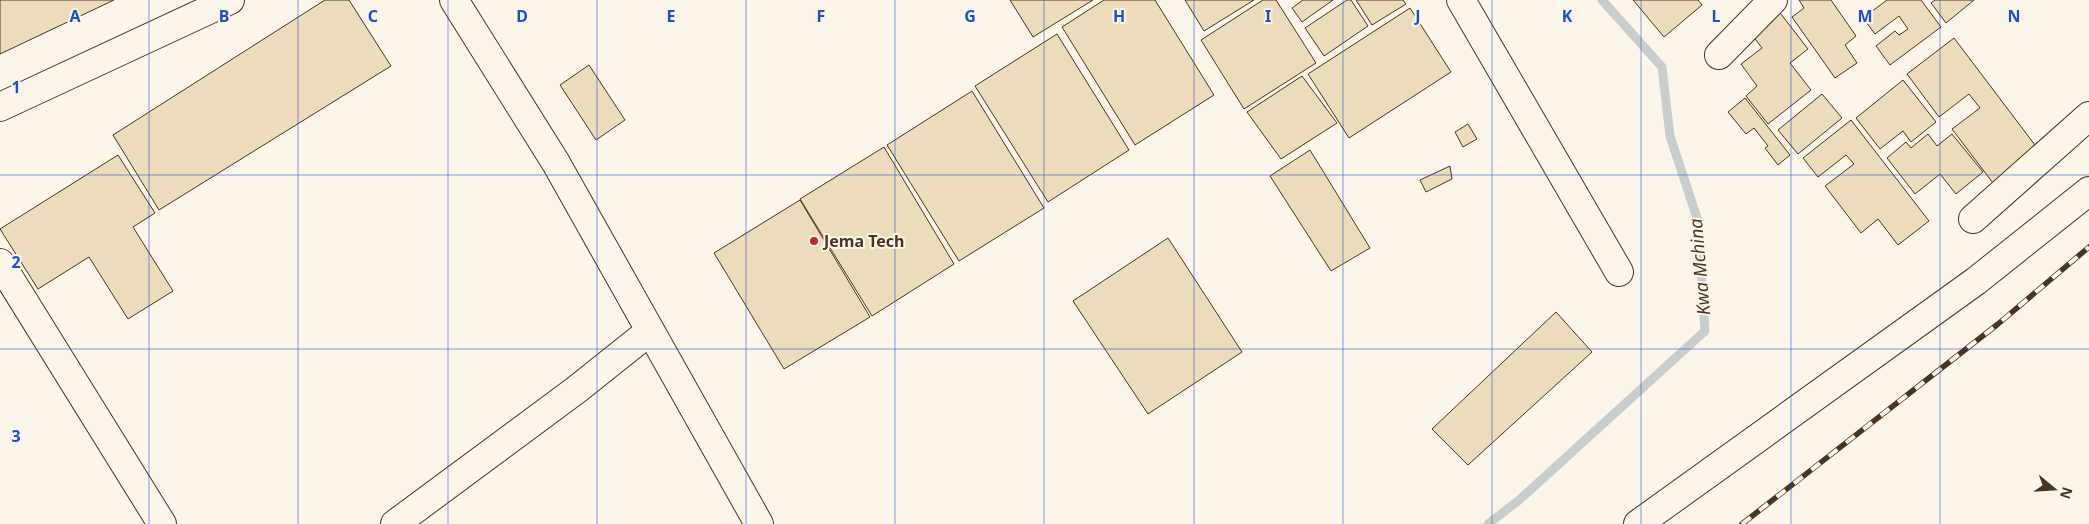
<svg xmlns="http://www.w3.org/2000/svg" width="2089" height="524" viewBox="0 0 2089 524" font-family="'Noto Sans',sans-serif">
<style>
.lines{fill:none;stroke-linecap:round;stroke-linejoin:round}
.stream{stroke:#c9cecd;stroke-width:9}
.building{fill:#ecdcbc;stroke:#4a3520}
.minor-casing{stroke:#4a3520;stroke-width:30}
.minor{stroke:#fbf6e9;stroke-width:28}
.rail-casing{stroke:#4a3520;stroke-width:5.5}
.rail{stroke:#fbf6e9;stroke-width:4;stroke-dasharray:11;stroke-linecap:butt}
.grid{fill:none;stroke:#1d4ed8;stroke-width:1;stroke-opacity:0.55}
.poi-dot{fill:#c62828;stroke:#fbf6e9;stroke-width:2}
.labels{text-anchor:middle;dominant-baseline:central;stroke-width:4;stroke-linejoin:round;paint-order:stroke}
.poi-label{font-size:16px;font-weight:bold;fill:#4a3520;stroke:#fbf6e9;text-anchor:start}
.water-label{font-size:18px;font-style:italic;fill:#4a3520;stroke:#fbf6e9}
.grid-label{font-size:16px;text-anchor:middle;font-weight:bold;fill:#1d4ed8;stroke:#fbf6e9;stroke-width:4;stroke-linejoin:round;paint-order:stroke}
</style>
<rect width="100%" height="100%" fill="#fbf6e9"/>
<g class="lines">
<path class="stream" d="M1488,524L1518,501L1705,331L1698,221L1670,136L1662,67L1602,0"/>
</g>
<path class="building" d="M0,0H114L0,54Z
M325,0H349L391,66L159,210L113,135Z
M1010,0H1093L1033,37Z
M1104,0H1155L1214,95L1135,145L1062,27Z
M1185,0H1254L1204,31Z
M1263,0H1276L1316,63L1244,109L1201,40Z
M1303,0H1333L1302,22L1292,8Z
M1347,0H1351L1368,26L1324,56L1305,28Z
M1356,0H1403L1406,4L1372,25Z
M1633,0H1698L1702,5L1664,37Z
M1799,0H1831L1856,36L1845,45L1857,63L1835,78L1792,17L1804,8Z
M1887,0H1921L1941,27L1890,65L1876,46L1895,31L1899,35L1908,29L1899,16L1875,34L1863,18Z
M1935,0H1974L1946,23L1931,3Z
M1410,8L1451,72L1349,138L1308,74Z
M1777,9L1808,49L1790,63L1811,90L1768,124L1746,96L1757,86L1741,64L1762,48L1749,31Z
M1057,34L1129,150L1048,202L975,86Z
M1954,38L2041,153L1996,187L1952,129L1980,108L1969,94L1939,117L1907,74Z
M589,65L625,120L596,140L560,85Z
M1302,76L1337,123L1281,159L1247,112Z
M1903,80L1936,122L1911,142L1903,131L1880,149L1856,118Z
M972,91L1044,208L959,261L887,145Z
M1822,94L1842,118L1798,154L1778,130Z
M1745,98L1790,155L1778,165L1765,148L1768,146L1754,128L1746,134L1728,112Z
M1851,120L1929,221L1898,245L1878,219L1861,233L1825,186L1854,164L1846,155L1818,177L1803,158Z
M1468,124L1477,139L1463,147L1455,132Z
M1928,134L1937,146L1952,134L1983,172L1956,194L1940,174L1915,194L1887,158L1906,142L1911,148Z
M884,147L954,264L872,316L800,199Z
M1310,150L1370,248L1331,271L1270,176Z
M118,155L155,213L133,227L173,291L128,319L89,257L38,289L0,229Z
M1450,166L1452,179L1426,192L1420,180Z
M800,200L870,317L784,369L714,253Z
M1168,238L1242,352L1148,414L1073,301Z
M1556,312L1592,352L1468,465L1432,429Z"/>
<g class="lines">
<g class="minor-casing">
<path id="minor" d="M454,0L556,163L759,524
M1461,0L1619,272
M1719,55L1773,0
M0,107L230,0
M1973,219L2089,116
M0,263L162,524
M395,524L576,390L650,331
M1638,524L1976,281L2089,191"/>
</g>
<use href="#minor" class="minor"/>
<g class="rail-casing">
<path id="rail" d="M1742,524L1998,324L2089,247"/>
</g>
<use href="#rail" class="rail"/>
</g>
<path class="grid" d="M149,0V524M298,0V524M448,0V524M597,0V524M746,0V524M895,0V524M1044,0V524M1194,0V524M1343,0V524M1492,0V524M1641,0V524M1791,0V524M1940,0V524M0,175H2089M0,349H2089"/>
<circle class="poi-dot" cx="814" cy="241" r="5"/>
<g class="labels">
<g class="poi-label">
<text x="824" y="241">Jema Tech</text>
</g>
<g class="water-label">
<text transform="translate(1699 267) rotate(-95)">Kwa Mchina</text>
</g>
</g>
<g class="grid-label">
<text x="75" y="22">A</text>
<text x="224" y="22">B</text>
<text x="373" y="22">C</text>
<text x="522" y="22">D</text>
<text x="671" y="22">E</text>
<text x="821" y="22">F</text>
<text x="970" y="22">G</text>
<text x="1119" y="22">H</text>
<text x="1268" y="22">I</text>
<text x="1418" y="22">J</text>
<text x="1567" y="22">K</text>
<text x="1716" y="22">L</text>
<text x="1865" y="22">M</text>
<text x="2014" y="22">N</text>
<text x="16" y="93">1</text>
<text x="16" y="268">2</text>
<text x="16" y="442">3</text>
</g>
<g transform="translate(2054 489) rotate(108)" stroke="#fbf6e9" stroke-width="4" paint-order="stroke">
<path d="M0-4L9 19L0 12L-9 19Z" fill="#4a3520"/>
<text y="-8" font-size="14" font-weight="bold" text-anchor="middle" fill="#4a3520">N</text>
</g>
</svg>
